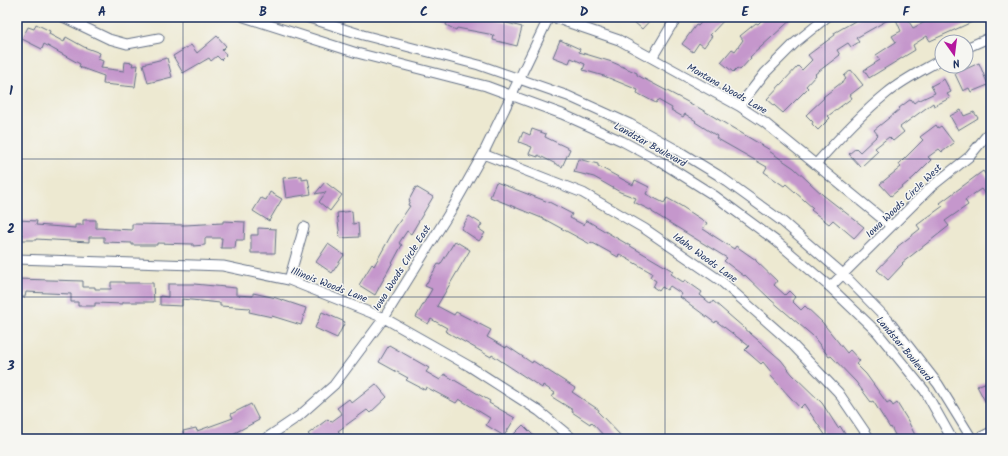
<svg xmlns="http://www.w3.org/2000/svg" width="1008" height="456" viewBox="0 0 1008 456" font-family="Kalam,sans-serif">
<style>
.building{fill:#c597cc}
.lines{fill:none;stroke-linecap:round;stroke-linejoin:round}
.minor-casing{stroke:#647086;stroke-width:11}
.minor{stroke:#fff;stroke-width:9}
.grid{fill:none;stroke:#1b2f5e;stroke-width:1;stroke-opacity:0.55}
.labels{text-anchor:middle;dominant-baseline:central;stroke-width:3;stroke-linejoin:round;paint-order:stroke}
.street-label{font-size:10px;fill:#1b2f5e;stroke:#f6f6f2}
.neatline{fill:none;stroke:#1b2f5e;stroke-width:1.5}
.grid-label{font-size:13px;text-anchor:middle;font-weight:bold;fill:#1b2f5e}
</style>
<rect width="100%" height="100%" fill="#f6f6f2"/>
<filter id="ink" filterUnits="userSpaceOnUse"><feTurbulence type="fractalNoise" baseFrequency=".025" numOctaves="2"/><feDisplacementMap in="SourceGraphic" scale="8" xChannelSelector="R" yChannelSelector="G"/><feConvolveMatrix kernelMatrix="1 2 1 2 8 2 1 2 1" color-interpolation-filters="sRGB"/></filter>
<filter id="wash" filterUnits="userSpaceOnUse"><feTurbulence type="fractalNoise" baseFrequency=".012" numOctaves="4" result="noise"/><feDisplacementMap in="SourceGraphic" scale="16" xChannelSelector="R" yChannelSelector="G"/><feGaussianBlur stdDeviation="0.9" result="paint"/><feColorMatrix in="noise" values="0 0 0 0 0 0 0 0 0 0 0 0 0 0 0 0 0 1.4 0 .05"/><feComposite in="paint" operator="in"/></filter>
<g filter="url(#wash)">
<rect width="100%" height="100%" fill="#ede9d1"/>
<g id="blocks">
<path class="building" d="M435,17H485L522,27L517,46L493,40L494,35L457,28L456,30L446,25L447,22Z
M637,17H653L642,29L633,21Z
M706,17H727L710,35L712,36L704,47L699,43L693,52L682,44L696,25L698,26Z
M765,17H794L750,57L751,58L740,70L737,68L733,72L721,62L732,49L735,51L743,40L740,36L756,23L758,24Z
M862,17H893L856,38L859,42L851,47L848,43L837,50L840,55L815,74L816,75L806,86L808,88L783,113L767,99L798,66L802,70L812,60L808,55L835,35L834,33Z
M895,17H906L913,28L935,17L938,22L948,17H983L930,41L927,36L913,45L915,50L869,78L864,70L880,60L876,55L896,42L892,36L901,31Z
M36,24L50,31L49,34L64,42L66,37L84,47L100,53L98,59L103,61L101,68L124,71L125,62L133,63L132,66L138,65L135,87L103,84L104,76L79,67L80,64L44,44L42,49L22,39L28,27L34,29Z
M217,36L226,46L222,50L226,55L221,60L217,56L211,61L209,58L183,73L173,56L191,45L197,53Z
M560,40L580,49L579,52L612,62L637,73V75L699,108L770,150L769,151L794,168L823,195L864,227L854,238L833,220L829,224L811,210L813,208L786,184L784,186L764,172L767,167L716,138L717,136L695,122L696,121L685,114L683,117L671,110L672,108L658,100L656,103L637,93L638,90L604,76L583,70L585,64L571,58L569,63L553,57Z
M167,58L172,77L148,83L143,64Z
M979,63L988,85L971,92L969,88L963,91L955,74Z
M851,70L863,85L850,95L852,98L828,116L830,118L818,130L812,124L813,122L806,115L824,98L823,97L846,79L844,76Z
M944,79L951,92L947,94L950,98L934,106L933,103L900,127L904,132L893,141L889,137L875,148L878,151L861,167L849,154L856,148L860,152L878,135L874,130L900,109L899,108L911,99L914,103L919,99L920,100L935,93L931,86Z
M961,110L964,116L974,112L978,118L958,130L950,116Z
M936,125L938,128L941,126L954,143L942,152L939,149L928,157L931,160L913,178L891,196L880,184L901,167L899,164L923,140L920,137Z
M532,129L546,134L545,137L570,149L562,167L538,155V157L529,154L532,147L519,142L523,132L530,135Z
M578,159L598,164V166L633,185L635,180L649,187L646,194L664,203L667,198L681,206L707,223L703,229L734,249L736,246L756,260V261L777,281L774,285L785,295L789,291L795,297L792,301L801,310L805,306L822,322L847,353L850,350L860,361L856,364L866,374L887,403L890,401L893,406L897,403L907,419L917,439H897L891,427L890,428L873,401L871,402L856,382L831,356L829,357L813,336L771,300L745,275L744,276L724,261L727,258L652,212V211L634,202L636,198L620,192L594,177L574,172Z
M983,171L991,182V188L984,193L981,189L965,200L968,205L945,221L949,226L902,263L903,264L888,280L877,270L898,248L897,247L920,229L917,225L943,206L940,203Z
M302,176V180L308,179L311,194L286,198L283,178Z
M325,182L342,195L330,211L319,202L326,192L315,194Z
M496,182L551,203L572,214L570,218L584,225L586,220L673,271L671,274L683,282L685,280L702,292L700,295L711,304L713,301L781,360L792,374L822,403L838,428L840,426L848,439H828L804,404L800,408L770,375L772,373L763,362L761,364L745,350L749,346L716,321L715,323L680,297L682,294L670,286L667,290L662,287L659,291L653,287L656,281L650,277L652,273L619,254L618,257L591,242L590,244L544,219L490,197Z
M416,187L433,197L411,234L407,231L399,243L402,245L375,295L359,285L372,264L374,266L395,228L410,206L408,205L410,200H409Z
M270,192L282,199L269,221L253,211L261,198L266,200Z
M352,211L353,224L358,223L359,237L340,238L337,213Z
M469,216L482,224L479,229L485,233L479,241L461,229Z
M17,220L37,221L36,225L75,228V225H83V220H96V228L132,230V224L185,225L223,223V221L245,222L244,240H236L235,248H221L222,238H205V245L193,246V244L157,243V245H132V243L104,242V237H89V242L36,239V240H22V234H17Z
M258,228L276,229L275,253H251V235H258Z
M455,241L470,250L437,306L454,315L456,312L491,330L487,337L506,348L507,346L532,363L533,361L575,388L572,392L599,410L598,412L624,439H607L591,422L590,424L572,412L573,410L552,397L555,393L543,385L542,388L492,355L491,357L445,331L447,328L431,319L428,324L416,317L432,289L425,286L438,264L440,265Z
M328,244L344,255L332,273L316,262Z
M17,279L83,281V287H95V289H111V282H124V283H153L154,302H123V304L95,303V306H78V302H71V294L26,292L25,297H17Z
M168,284H194L236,288V295L253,296V293L276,298L306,308L301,325L272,316V317L249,312L250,308L220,306V303L182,299V306L160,305V296L168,297Z
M322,312L345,322L337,338L315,328Z
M389,345L429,368L426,372L440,380L444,374L490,401L489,403L515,418L504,436L486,425L490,418L459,399L456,403L426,387L425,390L406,380L408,378L379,362Z
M987,382L989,385L991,384V400L986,403L977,386Z
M376,384L387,397L370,413L367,410L338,431L340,433L332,439H313L308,434L328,419L331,422L342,414L337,408L349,399L352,403Z
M251,404L259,420L229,436L220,439H185L183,431L196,428L197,431L233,418L231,414Z
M523,425L537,439H509Z"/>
</g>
</g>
<g filter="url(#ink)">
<use href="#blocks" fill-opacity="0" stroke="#647086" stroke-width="1"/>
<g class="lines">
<g class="minor-casing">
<path id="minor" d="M63,17L109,39L127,44L159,38
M244,17L357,53L486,86L562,114L622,141L661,162L715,196L776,241L830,287L877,332L925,391L952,439
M306,17L363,35L479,65L568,96L630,124L677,150L718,175L783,222L844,275L888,320L938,384L972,439
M552,17L619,40L739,106L765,123L891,226
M966,48L991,37
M652,58L671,26L679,17
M739,106L765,73L796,42L827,17
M483,154L583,193L645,229L721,281L788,340L838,392L870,439
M816,164C838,139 861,114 887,93C904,79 923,70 942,59
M17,259L223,266L289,280L384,318L469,366L539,411L573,439
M289,280L304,227
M830,287L931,187L970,156L991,130
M265,439L299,416L334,385L384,318L453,207L483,154L549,17
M977,439L991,432"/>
</g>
<use href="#minor" class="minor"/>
</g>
</g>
<path class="grid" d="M183,17V439M343,17V439M504,17V439M665,17V439M825,17V439M17,159H991M17,297H991"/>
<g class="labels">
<g class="street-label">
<text transform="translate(727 89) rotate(30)">Montana Woods Lane</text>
<text transform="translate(650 145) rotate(29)">Landstar Boulevard</text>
<text transform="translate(904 201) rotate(-44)">Iowa Woods Circle West</text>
<text transform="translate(705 258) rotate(36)">Idaho Woods Lane</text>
<text transform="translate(402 268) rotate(-58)">Iowa Woods Circle East</text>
<text transform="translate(329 285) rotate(21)">Illinois Woods Lane</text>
<text transform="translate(904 349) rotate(50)">Landstar Boulevard</text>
</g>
</g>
<rect width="1008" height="456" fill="none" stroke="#f6f6f2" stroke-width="44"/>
<g transform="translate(954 54) rotate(166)"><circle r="19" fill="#f6f6f2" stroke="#9ea6b7"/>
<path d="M0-3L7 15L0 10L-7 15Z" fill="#b5179e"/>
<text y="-6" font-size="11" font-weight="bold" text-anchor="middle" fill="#1b2f5e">N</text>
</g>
<rect x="22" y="22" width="964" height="412" class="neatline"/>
<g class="grid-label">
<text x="102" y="16">A</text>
<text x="263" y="16">B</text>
<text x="424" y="16">C</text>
<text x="584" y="16">D</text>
<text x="745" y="16">E</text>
<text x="906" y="16">F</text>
<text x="11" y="95">1</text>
<text x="11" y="233">2</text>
<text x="11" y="370">3</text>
</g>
</svg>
